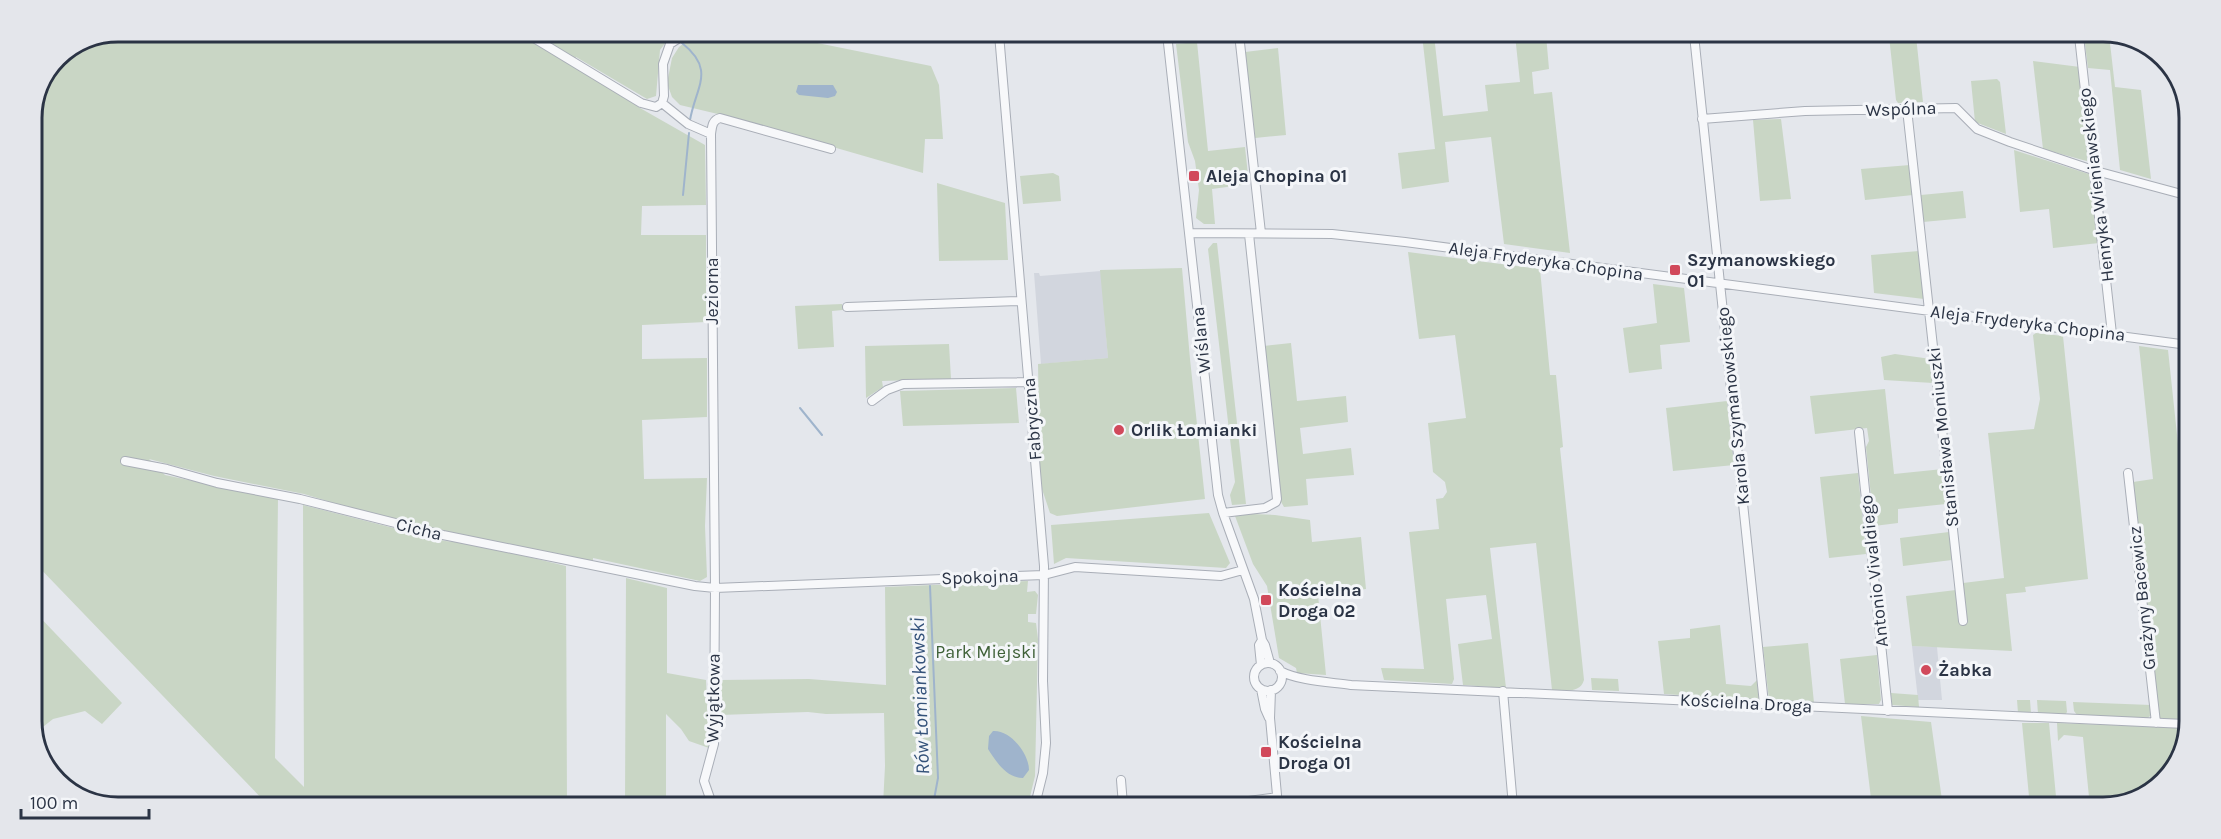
<svg xmlns="http://www.w3.org/2000/svg" width="2221" height="839" viewBox="0 0 2221 839" font-family="Karla,sans-serif">
<style>
.built{fill:#d2d6de}
.green{fill:#c9d6c5}
.water{fill:#9fb4cc}
.lines{fill:none;stroke-linecap:round;stroke-linejoin:round}
.stream{stroke:#9fb4cc;stroke-width:2}
.minor-casing{stroke:#a9aeb7;stroke-width:10}
.minor{stroke:#f7f8fa;stroke-width:8}
.poi-dot{fill:#d1495b;stroke:#f4f6f9;stroke-width:2}
.labels{text-anchor:middle;dominant-baseline:central;stroke-width:6;stroke-linejoin:round;paint-order:stroke}
.street-label{font-size:18px;fill:#2b3445;stroke:#f4f6f9}
.poi-label{font-size:18px;font-weight:bold;fill:#2b3445;stroke:#f4f6f9;text-anchor:start}
.park-label{font-size:18px;fill:#3f6138;stroke:#f4f6f9}
.water-label{font-size:20px;font-style:italic;fill:#34527a;stroke:#f4f6f9}
.rim{fill:none;stroke:#2b3445;stroke-width:3}
</style>
<rect width="100%" height="100%" fill="#e4e7ec"/>
<path class="built" d="M1101,271L1108,358L1041,364L1034,273H1039L1040,276Z
M1912,646L1937,647L1942,700H1918Z
M1837,797L1838,807H1776V804Z"/>
<path class="green" d="M118,32H132L163,41V32H520L614,89L640,108L705,145L706,205L642,206L641,235H706V322L642,325V359L707,358V417L642,420L644,479L707,478L705,526L707,577L700,581L593,558V563L567,558L370,514L304,494L214,476L149,459L165,475L278,499L275,758L304,787L303,505L445,541L475,544L566,566L567,804L266,803L32,560V112L57,56Z
M529,32L673,33L660,50L656,96L647,99L576,57V61Z
M697,33H768L931,66L939,85L943,139H925L923,173L722,115L680,105L672,97L667,83L672,58L679,47Z
M1422,35H1434L1443,116L1488,111L1485,85L1520,82L1515,35H1546L1549,69L1532,72L1534,94L1552,92L1570,253L1504,244L1491,137L1445,142L1449,182L1402,189L1398,153L1435,149Z
M1889,36H1916L1923,102L1898,103L1896,100Z
M2084,36H2106L2107,43H2110L2115,87L2141,90L2151,179L2120,170L2110,70L2088,68Z
M1197,42L1208,151L1245,147L1249,184L1212,189L1215,224H1204L1196,218L1199,190L1195,161L1188,142L1176,44Z
M1278,48L1286,135L1255,138L1245,52Z
M2033,61L2080,67L2090,162L2043,149Z
M1997,79L2000,82L2006,134L1975,122L1971,81Z
M1781,119L1791,199L1760,201L1753,120Z
M2014,150L2092,175L2099,243L2053,248L2049,209L2020,212Z
M1910,165L1913,195L1865,200L1861,169Z
M1053,173L1059,176L1061,201L1023,204L1020,176Z
M937,183L1005,203L1008,260L939,261Z
M1963,191L1966,218L1923,222L1921,195Z
M1213,243H1217L1246,504L1232,505L1230,495L1235,482L1208,249Z
M1919,251L1924,299L1874,293L1871,255Z
M1408,252L1540,269L1550,375H1556L1563,447L1560,448L1584,680C1580,694 1564,690 1552,690L1536,543L1490,548L1506,688L1463,685L1458,644L1492,639L1486,595L1446,599L1454,679L1452,684L1384,680L1381,668L1424,669L1409,532L1439,529L1436,499L1443,498L1447,492L1445,482L1433,472L1428,423L1466,418L1455,335L1419,339Z
M1182,268L1190,359L1205,499L1057,516L1050,513L1040,483L1038,364L1108,358L1100,270Z
M1653,284L1684,288L1690,342L1660,345L1662,369L1629,373L1623,328L1657,323Z
M842,304L843,310L832,311L834,347L798,349L795,306Z
M2036,333L2063,336L2088,579L2025,587L2026,592L2006,594L2012,651L1912,646L1906,596L1956,590L1958,621L1964,626L1967,621L1963,583L2004,578L1988,433L2034,429L2040,399L2033,335Z
M1291,343L1297,401L1346,396L1348,422L1300,428L1303,454L1351,448L1354,475L1306,479L1308,505L1284,507L1280,500L1264,346Z
M949,344L951,379L882,381L883,387L866,398L865,346Z
M2139,346L2168,350L2186,519L2185,720L2159,719L2133,482L2153,479Z
M1895,354L1931,359L1933,383L1884,380L1881,357Z
M1016,388L1019,423L903,426L900,391Z
M1885,389L1894,474L1943,469L1946,504L1898,509V523L1874,526L1866,447L1869,441L1867,428L1815,434L1810,396Z
M1727,401L1734,465L1673,471L1666,408Z
M1858,473L1866,554L1829,558L1820,477Z
M1209,513L1230,563L1226,568L1066,558L1054,564L1051,525Z
M1252,514L1275,515L1310,520L1312,542L1361,537L1366,589L1318,595L1326,675L1297,673L1296,668L1279,658L1267,586L1253,564L1235,516Z
M1949,532L1952,560L1903,566L1900,538Z
M626,578L667,588V673L706,680L709,748L689,741L681,729L666,714V804H625Z
M1028,581L1027,592L1035,591L1038,595L1036,614H1028V622L1036,623L1038,639L1035,776L1028,805H883L885,766L884,713L826,714L808,712L720,715V680L809,679L886,685L885,587Z
M32,609L122,703L102,724L85,711L53,719L34,734L32,727Z
M1720,625L1726,684L1751,686L1757,680L1759,700L1664,694L1658,641L1690,638V629Z
M1808,643L1814,703L1769,700L1763,647Z
M1877,655L1881,700L1879,704H1845L1840,659Z
M1591,678L1618,679L1619,691L1592,690Z
M1891,693L1918,695L1919,707L1892,705Z
M2017,700H2030L2031,713H2018Z
M2037,700L2066,701L2067,712L2065,715L2038,714Z
M2073,702L2151,705V715L2147,719L2077,715L2074,711Z
M1861,716L1931,722L1943,807H1872Z
M2022,723H2049L2057,807H2030Z
M2057,723L2185,728V749L2156,790L2104,807H2090L2083,737L2064,735L2058,741Z"/>
<path class="water" d="M798,85H833L837,92L835,96L828,98L799,95L796,92Z
M993,731C1011,730 1029,754 1029,770L1023,778C1006,778 996,761 988,749L989,736Z"/>
<g class="lines">
<path class="stream" d="M682,43C716,70 696,86 690,120
M683,195L689,133
M800,408L822,435
M930,586L938,778L933,805"/>
<g class="minor-casing">
<path id="minor" d="M524,32L641,103L656,107L662,103
M687,33L670,44L663,64L664,96L662,103L688,124L711,134L715,588L714,744L704,781L712,804
M999,34L1044,566L1043,681L1046,743L1043,773L1035,805
M1167,34L1218,495L1223,513L1254,599L1262,640L1265,645L1270,663
M1239,34L1261,233
M1694,35L1764,704
M2079,36L2112,334
M1907,109L1963,621
M1702,119L1805,111L1956,108L1977,129L2010,142L2096,171L2189,196
M711,134C712,127 712,120 720,118L831,149
M1189,233L1332,234L1405,242L2188,345
M847,307L1021,301
M872,401L887,390L903,384L1028,382
M1859,432L1888,711
M125,461L167,469L217,483L300,499L443,535L695,586L715,588L1044,575L1075,567L1221,576L1243,570
M2128,473L2156,723
M1223,513L1265,508L1276,502L1277,499L1249,234
M1254 677a14 14 0 1 1 28 0a14 14 0 1 1-28 0Z
M1261,665L1259,645L1262,640
M1280,671C1299,681 1330,682 1351,685L2185,724
M1261,689L1265,709L1269,718
M1271,690L1270,718L1278,806
M1503,691L1513,806
M1121,780L1123,805
M1229,805L1234,803L1277,797"/>
</g>
<use href="#minor" class="minor"/>
</g>
<g class="poi-dot">
<rect x="1188" y="170" width="12" height="12" rx="3"/>
<rect x="1669" y="264" width="12" height="12" rx="3"/>
<circle cx="1119" cy="430" r="6"/>
<rect x="1260" y="594" width="12" height="12" rx="3"/>
<circle cx="1926" cy="670" r="6"/>
<rect x="1260" y="746" width="12" height="12" rx="3"/>
</g>
<g class="labels">
<g class="street-label">
<text transform="translate(1901 109) rotate(-2)">Wspólna</text>
<text transform="translate(2096 185) rotate(-97)">Henryka Wieniawskiego</text>
<text transform="translate(1546 261) rotate(8)">Aleja Fryderyka Chopina</text>
<text transform="translate(712 291) rotate(-90)">Jeziorna</text>
<text transform="translate(2028 323) rotate(7)">Aleja Fryderyka Chopina</text>
<text transform="translate(1201 340) rotate(-96)">Wiślana</text>
<text transform="translate(1733 406) rotate(-96)">Karola Szymanowskiego</text>
<text transform="translate(1032 419) rotate(-95)">Fabryczna</text>
<text transform="translate(1943 437) rotate(-96)">Stanisława Moniuszki</text>
<text transform="translate(419 529) rotate(14)">Cicha</text>
<text transform="translate(1874 571) rotate(-96)">Antonio Vivaldiego</text>
<text transform="translate(980 577) rotate(-2)">Spokojna</text>
<text transform="translate(2142 598) rotate(-96)">Grażyny Bacewicz</text>
<text transform="translate(713 698) rotate(-89)">Wyjątkowa</text>
<text transform="translate(1746 703) rotate(3)">Kościelna Droga</text>
</g>
<g class="poi-label">
<text x="1206" y="176">Aleja Chopina 01</text>
<text x="1687" y="260">Szymanowskiego<tspan x="1687" dy="21">01</tspan></text>
<text x="1131" y="430">Orlik Łomianki</text>
<text x="1278" y="590">Kościelna<tspan x="1278" dy="21">Droga 02</tspan></text>
<text x="1938" y="670">Żabka</text>
<text x="1278" y="742">Kościelna<tspan x="1278" dy="21">Droga 01</tspan></text>
</g>
<g class="park-label">
<text x="986" y="652">Park Miejski</text>
</g>
<g class="water-label">
<text transform="translate(920 696) rotate(-92)">Rów Łomiankowski</text>
</g>
</g>
<path d="M0 0H2221V839H0ZM118 42H2103A76 76 0 0 1 2179 118V721A76 76 0 0 1 2103 797H118A76 76 0 0 1 42 721V118A76 76 0 0 1 118 42Z" fill="#e4e6eb" fill-rule="evenodd"/>
<path class="rim" d="M118 42H2103A76 76 0 0 1 2179 118V721A76 76 0 0 1 2103 797H118A76 76 0 0 1 42 721V118A76 76 0 0 1 118 42Z"/>
<path d="M21 809v9h128v-9" fill="none" stroke="#2b3445" stroke-width="3"/>
<text x="30" y="809" font-size="18" fill="#2b3445" stroke="#f4f6f9" stroke-width="4.5" paint-order="stroke">100 m</text>
</svg>
